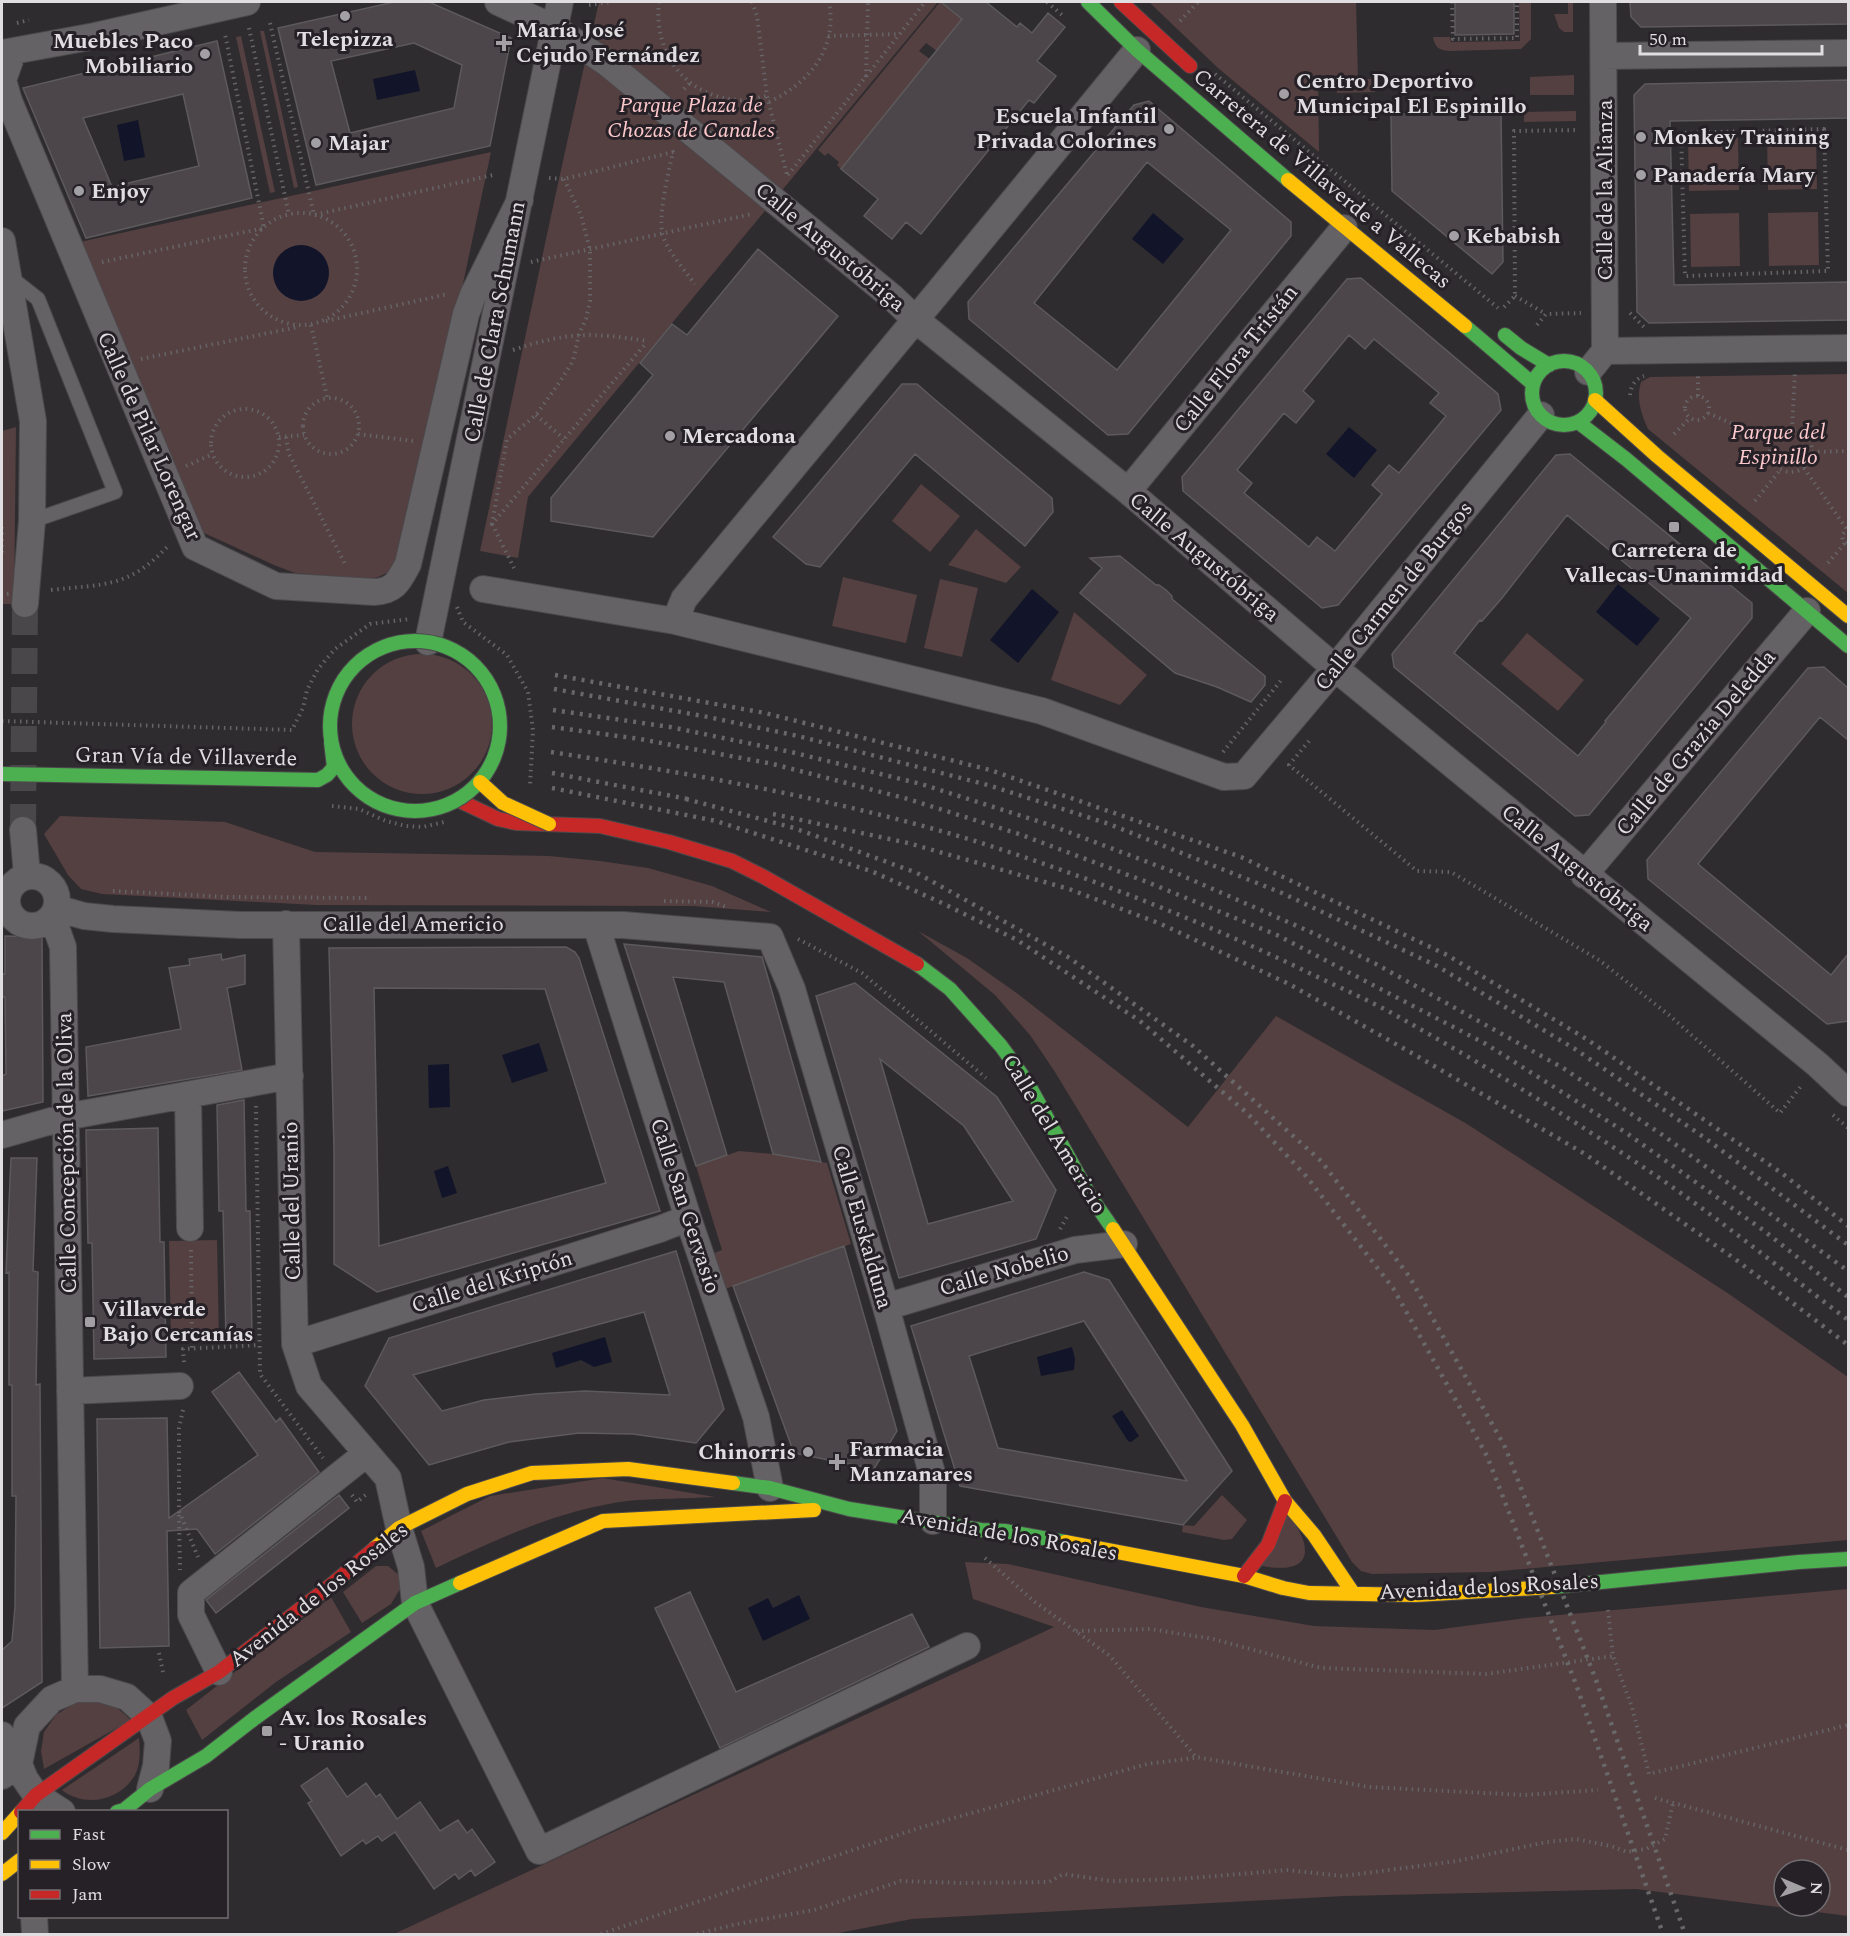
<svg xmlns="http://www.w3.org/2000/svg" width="1850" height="1936" viewBox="0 0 1850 1936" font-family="Spectral,serif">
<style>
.green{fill:#543f41;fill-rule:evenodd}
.water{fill:#12152a}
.building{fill:#4c4549;stroke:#5d5a5c;stroke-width:1.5;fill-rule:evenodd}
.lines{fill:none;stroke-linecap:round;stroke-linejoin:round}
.street-tunnel{stroke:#4a474a;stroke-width:26;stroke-dasharray:26 13;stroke-linecap:butt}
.lane-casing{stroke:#4c494c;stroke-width:16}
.street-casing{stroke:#4c494c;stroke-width:28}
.fast-casing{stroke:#4c494c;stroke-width:16}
.slow-casing{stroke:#4c494c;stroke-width:16}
.jam-casing{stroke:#4c494c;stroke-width:16}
.path{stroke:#666466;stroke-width:4;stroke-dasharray:1.5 4.5;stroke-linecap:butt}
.lane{stroke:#646264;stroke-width:14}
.street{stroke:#646264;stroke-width:26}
.fast{stroke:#4caf50;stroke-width:14}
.slow{stroke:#ffc107;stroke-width:14}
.jam{stroke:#c62828;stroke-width:14}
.rail{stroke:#696869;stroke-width:4.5;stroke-dasharray:3 6;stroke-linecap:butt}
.fast-bridge-casing{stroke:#4c494c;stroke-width:16;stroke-linecap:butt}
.slow-bridge-casing{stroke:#4c494c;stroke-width:16;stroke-linecap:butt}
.path-bridge{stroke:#666466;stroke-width:4;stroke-dasharray:1.5 4.5;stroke-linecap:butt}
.fast-bridge{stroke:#4caf50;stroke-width:14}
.slow-bridge{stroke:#ffc107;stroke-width:14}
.poi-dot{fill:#a3a0a3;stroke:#262126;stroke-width:2}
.labels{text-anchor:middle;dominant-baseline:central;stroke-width:6;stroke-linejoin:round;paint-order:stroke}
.poi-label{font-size:22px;font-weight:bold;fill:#e1dee1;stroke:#262126;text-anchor:start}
.park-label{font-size:22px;font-style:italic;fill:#fec9cd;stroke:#262126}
.street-label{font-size:22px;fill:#e1dee1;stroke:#262126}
</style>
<rect width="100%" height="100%" fill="#2f2c2f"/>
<path class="green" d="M599,2H938L528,497L518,558L480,551C519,368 556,185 599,2Z
M940,2L962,19L937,51L926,43L919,51L930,59L841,169L837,165L839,162L828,153L825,156L818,150Z
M1149,2H1356L1358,79H1375V92L1337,93L1336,76L1318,75L1319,152L1218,68Z
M1519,2H1531V39L1521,49L1449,51C1438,50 1435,47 1433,37H1450L1451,42L1520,41Z
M1568,2H1573V32H1564L1559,28L1554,14H1568Z
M260,31H264L298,187L294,188Z
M241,36L275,192L270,193L236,37Z
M1574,75V95H1530V77Z
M1576,111V121L1524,122V112Z
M1816,136L1817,189L1768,190L1767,137Z
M1738,138L1739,190L1689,191L1688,139Z
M491,152L406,552C395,566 389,575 371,579L295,573L274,565L204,533L198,527L80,242Z
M1818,212L1819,265L1769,266L1768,213Z
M1739,213L1740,266L1691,267L1690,214Z
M1848,374V593L1648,429C1641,413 1636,399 1641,382L1650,377Z
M16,427L14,604H2V431Z
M921,484L960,516L930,552L892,521Z
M976,529L1021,567L1006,583L948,565Z
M843,577L917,595L906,643L832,626Z
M940,579L978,588L962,657L924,648Z
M1074,612L1147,675L1120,705L1051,680Z
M1527,633L1584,680L1558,711L1501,664Z
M352 724a70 70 0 1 1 140 0a70 70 0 1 1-140 0Z
M60,816L225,822L315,852L549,856L600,861L648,868L712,886L771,912L693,906L316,905L102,894L81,889L68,875L44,834Z
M918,931L967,958L1018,994L1188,1127L1276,1016L1467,1124L1726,1292L1848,1377V1540L1490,1572L1372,1574L1361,1571L1352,1562L1055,1072L1030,1035L995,995Z
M739,1151L773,1154L827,1163L851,1244L725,1289L714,1253L722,1250L696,1166Z
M217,1240L219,1341L171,1342L169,1241Z
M603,1478L715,1497C686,1499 656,1498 627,1501C559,1510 497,1539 436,1568L421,1531L490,1496Z
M1222,1495L1247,1520L1232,1539L1224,1540L1182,1532L1183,1525L1194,1526Z
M1289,1512C1294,1522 1301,1533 1304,1543C1311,1572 1279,1569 1262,1566Z
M965,1562L1008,1564L1201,1607L1314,1626L1434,1630L1526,1618L1848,1589V1916L1636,1889L1344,1896L912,1919L833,1934H394L1054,1627L973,1599ZM1784,1870H1820V1906H1784Z
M376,1566H388L399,1575L400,1589L391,1604L362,1623L343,1592Z
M331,1597L351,1632L276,1682L202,1740L186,1710Z
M95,1700L115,1706L131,1720L44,1769L41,1751L44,1732L56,1715L74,1703Z
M139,1738C140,1750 141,1763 135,1775C120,1801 85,1808 62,1790Z"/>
<path class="water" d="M415,70L420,91L377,100L373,79Z
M138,120L145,157L124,161L117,125Z
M1153,213L1184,239L1163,264L1132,239Z
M273 273a28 28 0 1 1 56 0a28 28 0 1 1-56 0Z
M1349,427L1377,450L1354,478L1326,454Z
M1618,584L1660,619L1637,646L1596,612Z
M1032,589L1059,612L1018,663L990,640Z
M539,1043L548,1071L512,1083L502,1055Z
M449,1064L450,1107L429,1108L428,1065Z
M448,1166L457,1193L442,1198L434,1171Z
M605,1337L612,1362L594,1367L581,1360L556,1368L552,1353Z
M1072,1347L1075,1359L1074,1370L1041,1376L1037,1357Z
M1122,1410L1139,1436L1131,1442L1128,1441L1112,1416Z
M799,1595L810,1619L763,1641L748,1608L768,1598L773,1608Z"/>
<path class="building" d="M394,2H429L511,38L490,146L316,185L278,28ZM414,43L462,65L454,108L350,133L331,61Z
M941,2H986L1017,27L1020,23L1032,33L1048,13L1065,27L1037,61L1056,76L1034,103L1029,100L921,234L906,222L892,239L864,216L878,199L841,169L962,19Z
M1455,2H1514V34L1455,35Z
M1630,2H1848V24L1641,27L1631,17Z
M217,41L252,198L86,238L23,88ZM183,94L199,166L112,187L83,118Z
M1848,80V118L1670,121L1674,285L1848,282V320L1649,323L1637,312L1634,95L1645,84Z
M1149,101L1291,222V236L1128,434L1108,435L969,319L968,302L1134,105ZM1147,162L1231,230L1117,370L1034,303Z
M1501,112L1503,262L1492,274L1392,191L1391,114Z
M758,249L838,316L653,537L551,521V498L653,375L640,363L672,324L687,335Z
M1361,278L1498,394L1501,410L1338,605L1322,608L1183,491L1182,477L1347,279ZM1349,335L1365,349L1374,339L1439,393L1430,403L1446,416L1399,473L1389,465L1372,485L1382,494L1335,551L1317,537L1309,547L1244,493L1252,483L1237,470L1284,413L1296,423L1314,401L1303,391Z
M902,384H917L933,398L1052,498L1053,512L1025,546L915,454L820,567L806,564L773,537Z
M1570,454L1752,603V618L1589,815L1575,816L1394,667L1392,654L1556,455ZM1567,515L1691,618L1605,721L1606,722L1578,756L1454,653L1480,620L1482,621L1502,598Z
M1120,556L1156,585H1159L1166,590L1172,596V599L1265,676V685L1251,702L1217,687L1175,673L1080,593L1102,568L1090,558Z
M1824,667L1848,688V740L1820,717L1698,864L1831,975L1848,954V1021L1827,1024L1648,879L1647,860L1808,668Z
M5,936L42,937L43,1102L2,1111V1076L6,1074L5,997H2V974H5Z
M624,944L762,957L821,1162L773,1154L724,982L673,977L727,1155L696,1166Z
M566,947L575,952L579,958L660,1211L377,1292L334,1264V1149L329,948ZM374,988L545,989L606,1183L379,1246Z
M221,954L222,960L245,955V984L227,988L242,1070L88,1096L86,1047L181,1029L169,968L190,965L189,959Z
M855,983L997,1097L1056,1190L1036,1239L899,1278L816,996ZM880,1059L964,1126L1013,1201L928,1224Z
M244,1100L246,1211H250L252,1340H226L223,1211H219L217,1105Z
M158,1128L160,1242H164L166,1357L94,1359L92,1243H88L86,1130Z
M11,1158H37L33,1271L38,1272L36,1385L40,1384L42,1682L2,1708V1650L12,1641L15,1607L16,1496H12V1385H9V1272L6,1273Z
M844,1246L897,1431L874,1469L794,1453L733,1286Z
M676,1251L724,1409L696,1443L633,1434L579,1433L509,1442L429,1465L365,1386L389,1338ZM644,1312L670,1395L585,1391L536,1394L484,1400L442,1411L413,1375Z
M1084,1272L1109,1280L1232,1471L1183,1525L960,1486L911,1326ZM1084,1321L1133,1397L1187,1481L998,1448L969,1356Z
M239,1372L276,1422L280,1418L319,1472L215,1554L197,1529L167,1531L169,1646L100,1648L97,1419L167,1418L169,1518L258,1455L212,1392Z
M339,1495L349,1508L216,1613L206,1600Z
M690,1592L736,1692L912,1614L929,1647L720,1748L655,1608Z
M327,1768L347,1797L366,1783L376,1797L380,1794L397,1819L420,1802L440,1831L458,1820L467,1833L472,1829L495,1862L475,1876L471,1870L459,1879L455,1874L434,1889L395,1832L382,1841L378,1836L366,1844L363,1840L341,1856L308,1803L312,1801L301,1786Z"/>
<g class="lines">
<path class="street-tunnel" d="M23,830L25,604"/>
<g class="lane-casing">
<path id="lane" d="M10,277L38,299L115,492L32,521"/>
</g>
<g class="street-casing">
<path id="street" d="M498,2L554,28L607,63L892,297L916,320L1128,491L1335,668L1818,1065L1848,1093
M13,52L3,80L9,101L195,547L276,586L374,592C395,591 399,581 408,564L466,314L473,295L520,200
M2,53L95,36L247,2
M1604,56L1848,53
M2,241L33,421L32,521L25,604
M1605,351L1848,348
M1588,372L1605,351L1603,2
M1128,491L1344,228
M483,589L675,621L1042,711L1224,777L1244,776L1335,668L1541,415
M675,621L684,599L935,296L1137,50
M428,642L560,2
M23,830L27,875
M1584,875L1807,611
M7 901a25 25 0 1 1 50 0a25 25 0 1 1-50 0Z
M56,908L84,916L113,919L240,925H623L770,937L792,989L886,1307L933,1477V1521
M52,916L63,947L75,1689
M286,924L295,1344L309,1386L388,1478L399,1528L411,1567L415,1603L539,1851L967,1646
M596,925L688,1218L756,1417L770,1488
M188,1095L190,1228
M2,1135L65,1117L290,1076
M886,1307L1075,1250L1124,1244
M295,1344L660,1229L688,1218
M70,1391L180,1386
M219,1672L191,1615V1593L366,1454
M2,1735L19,1764L25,1779L36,1795L62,1812
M2,1776L19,1764L27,1726L52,1699L75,1689H100L127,1697L149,1717L158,1741L156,1766L150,1789
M34,1916L35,1934"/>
</g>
<g class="fast-casing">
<path id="fast" d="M1088,2L1137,50L1288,180
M1465,326L1533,384
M1505,335L1521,348L1549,365
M1532 393a32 32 0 1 1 64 0a32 32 0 1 1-64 0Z
M1578,422L1626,459L1848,646
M917,964L950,989L1001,1046L1027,1082L1090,1196L1113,1229
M733,1483L770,1488L849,1509L981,1530L1005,1531L1065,1542
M1552,1587L1799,1562L1848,1559
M117,1812L124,1810L150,1789L206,1756L255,1718L415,1603L460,1583"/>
</g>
<g class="slow-casing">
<path id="slow" d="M1288,180L1465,326
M1595,400L1657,456L1848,616
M1113,1229L1242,1425L1285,1501L1314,1535L1353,1593
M1065,1542L1244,1576L1283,1588L1309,1593L1416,1595L1552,1587
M375,1548L399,1528L467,1494L532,1473L628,1469L733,1483
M460,1583L603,1521L814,1510
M2,1833L20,1813
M2,1874L20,1860"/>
</g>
<g class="jam-casing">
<path id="jam" d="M1121,2L1190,66
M458,800L498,819L516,823L600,826L669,842L732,861L764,877L917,964
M1244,1576L1268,1545L1285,1501
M21,1812L36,1795L173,1698L219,1672L331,1585L375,1548"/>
</g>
<path class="path" d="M659,2C653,53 686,98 740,100C748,101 759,97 767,96
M752,2L757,16L767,96L787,175
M1047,2L1062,15
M1452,2L1453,39L1517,38V2
M589,5L610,2
M1180,21L1198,2
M17,23L29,20
M270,23L314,215L493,175
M249,28L289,215
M828,36L900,34
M1215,74L1498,308
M866,77L868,2
M684,89L690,83
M769,102C809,83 838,49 829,2
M1824,129L1828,271L1685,276L1681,133Z
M788,175L925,2
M549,178L564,179L673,152C668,174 659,211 662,232C664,247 686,272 695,284
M564,179L581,215L590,250V301L586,319L579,334L573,361L559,383L536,415L507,439L492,524L647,342
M245 269a56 56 0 1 1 112 0a56 56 0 1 1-112 0Z
M102,262L264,228L225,34
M531,262L752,214
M1515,296L1546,314
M1504,307L1515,296L1514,131L1579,130
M1630,313L1644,327
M326,321L448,294
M311,325L327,397
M1537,325L1546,314L1581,313
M513,350C567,332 591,332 647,341
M141,359L298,327
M1630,395C1631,386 1635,379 1644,376
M1685 408a12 12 0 1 1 24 0a12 12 0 1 1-24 0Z
M1698,396V373
M303 426a28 28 0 1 1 56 0a28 28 0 1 1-56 0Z
M211 443a34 34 0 1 1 68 0a34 34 0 1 1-68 0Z
M1708,413L1773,442
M536,415L564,439
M1792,430L1795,372
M1770 451a21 21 0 1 1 42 0a21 21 0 1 1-42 0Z
M358,434L413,441
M1674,434L1690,418
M279,437L304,435
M286,437L289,454L346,566
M1812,452L1848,451
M186,466L213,454
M1804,468L1846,528
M1755,501L1781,469
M492,524L514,568
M2,527V553L5,552
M1848,528L1842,535L1843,541L1848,545
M1828,563L1845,543
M51,590C104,584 129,588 168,546
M2,721L292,730L303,708L307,690L318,669L335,649L370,624L410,619
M1309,741L1289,765L1417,871L1451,872L1599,960L1669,1015L1780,1113L1801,1086L1803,1087
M1223,752L1283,678
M332,806L359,809L386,821L406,826L423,827L444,822
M113,891L227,897L371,898
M664,901L712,902L727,907
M798,939L862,973L986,1078
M256,1106L260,1374L323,1458
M1833,1115L1848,1128
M1060,1229L1068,1215
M191,1250L192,1349
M184,1362L183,1349L259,1345
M183,1410L179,1428V1511L198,1557
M873,1482L910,1479
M352,1495L357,1502L368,1493
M179,1515L180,1570
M985,1558L1035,1602L1110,1656L1196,1757L1369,1787L1524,1795L1598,1790
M1608,1610L1613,1656L1632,1707L1649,1774L1848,1725
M1076,1631L1150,1629L1213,1639L1321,1668L1486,1674L1613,1656
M159,1653L163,1672
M1655,1798L1848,1850
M601,1934L922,1827L1147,1764L1195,1758
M697,1934L737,1924L814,1910L901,1881L961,1883L1049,1882L1063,1874L1111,1881L1179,1879L1287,1870L1343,1876L1457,1861L1547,1842L1576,1839L1611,1846L1627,1852L1646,1849L1665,1839L1673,1803"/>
<use href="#lane" class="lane"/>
<use href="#street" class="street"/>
<use href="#fast" class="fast"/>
<use href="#slow" class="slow"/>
<use href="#jam" class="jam"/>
<path class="rail" d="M555,675L765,713L990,770L1241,857L1447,955L1588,1040L1783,1174L1848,1226
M554,689L708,717L798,736L988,785L1109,824L1282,893L1437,966L1575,1049L1705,1138L1848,1245
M553,710L670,727L791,752L921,784L1047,824L1174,872L1313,933L1376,964L1563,1068L1664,1136L1848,1271
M552,727L640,739L773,764L908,799L1019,834L1147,882L1277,935L1486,1044L1625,1132L1763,1230L1848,1297
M551,752C694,774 837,799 975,841C1085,876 1192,917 1297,967C1327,982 1358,995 1388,1011C1478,1061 1566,1115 1652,1173C1720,1219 1783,1271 1848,1320
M552,773L693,800
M552,788L716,821L871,871L942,903L1017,940L1140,1021L1247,1113L1306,1176L1393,1288L1487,1456L1577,1687L1663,1934
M686,799L794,828L917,873L1068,957L1193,1046L1321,1161L1409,1276L1505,1447L1596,1680L1685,1934
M773,814L908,843L1069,889L1161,924L1289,984L1410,1052L1585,1154L1735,1259L1848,1345"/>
<g class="fast-bridge-casing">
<path id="fast-bridge" d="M330 726a85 85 0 1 1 170 0a85 85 0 1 1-170 0Z
M2,774L318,780L327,775L334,767L331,742"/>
</g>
<g class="slow-bridge-casing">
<path id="slow-bridge" d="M480,782L503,803L549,824"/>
</g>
<path class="path-bridge" d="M7,594L32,591
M457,607L463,622L507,655L528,692L533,730L530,785"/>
<use href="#fast-bridge" class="fast-bridge"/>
<use href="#slow-bridge" class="slow-bridge"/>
</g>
<g class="poi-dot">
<circle cx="345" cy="16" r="6"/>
<path d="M501 34h6v6h6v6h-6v6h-6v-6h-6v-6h6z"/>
<circle cx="205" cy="54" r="6"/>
<circle cx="1284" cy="94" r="6"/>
<circle cx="1169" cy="129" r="6"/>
<circle cx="1641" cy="137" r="6"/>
<circle cx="316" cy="143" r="6"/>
<circle cx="1641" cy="175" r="6"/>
<circle cx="79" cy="191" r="6"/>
<circle cx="1454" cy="236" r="6"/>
<circle cx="670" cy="436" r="6"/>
<rect x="1668" y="521" width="12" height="12" rx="3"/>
<rect x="84" y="1316" width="12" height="12" rx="3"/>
<circle cx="808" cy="1452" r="6"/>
<path d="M834 1453h6v6h6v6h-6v6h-6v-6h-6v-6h6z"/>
<rect x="261" y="1725" width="12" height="12" rx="3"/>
</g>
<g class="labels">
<g class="poi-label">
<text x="516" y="30">María José<tspan x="516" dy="25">Cejudo Fernández</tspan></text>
<text x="345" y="39" text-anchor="middle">Telepizza</text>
<text x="193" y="41" text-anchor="end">Muebles Paco<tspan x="193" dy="25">Mobiliario</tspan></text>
<text x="1296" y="81">Centro Deportivo<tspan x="1296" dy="25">Municipal El Espinillo</tspan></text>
<text x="1157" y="116" text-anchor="end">Escuela Infantil<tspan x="1157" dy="25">Privada Colorines</tspan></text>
<text x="1653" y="137">Monkey Training</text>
<text x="328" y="143">Majar</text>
<text x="1653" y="175">Panadería Mary</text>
<text x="91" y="191">Enjoy</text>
<text x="1466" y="236">Kebabish</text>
<text x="682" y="436">Mercadona</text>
<text x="1674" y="550" text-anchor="middle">Carretera de<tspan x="1674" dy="25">Vallecas-Unanimidad</tspan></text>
<text x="102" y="1309">Villaverde<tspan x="102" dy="25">Bajo Cercanías</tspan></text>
<text x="849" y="1449">Farmacia<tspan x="849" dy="25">Manzanares</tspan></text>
<text x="796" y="1452" text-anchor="end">Chinorris</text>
<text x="279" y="1718">Av. los Rosales<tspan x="279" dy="25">- Uranio</tspan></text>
</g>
<g class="park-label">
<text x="691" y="105">Parque Plaza de<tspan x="691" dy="25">Chozas de Canales</tspan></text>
<text x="1778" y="432">Parque del<tspan x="1778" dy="25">Espinillo</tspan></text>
</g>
<g class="street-label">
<text transform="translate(1322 179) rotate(40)">Carretera de Villaverde a Vallecas</text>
<text transform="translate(1605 190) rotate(-90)">Calle de la Alianza</text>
<text transform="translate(830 247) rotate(40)">Calle Augustóbriga</text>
<text transform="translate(495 322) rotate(-79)">Calle de Clara Schumann</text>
<text transform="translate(1236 359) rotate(-51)">Calle Flora Tristán</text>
<text transform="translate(149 436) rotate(66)">Calle de Pilar Lorengar</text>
<text transform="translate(1204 557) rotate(40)">Calle Augustóbriga</text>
<text transform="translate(1394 596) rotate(-51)">Calle Carmen de Burgos</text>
<text transform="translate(1696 743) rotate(-50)">Calle de Grazia Deledda</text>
<text transform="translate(186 757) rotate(1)">Gran Vía de Villaverde</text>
<text transform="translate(1577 868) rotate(39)">Calle Augustóbriga</text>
<text x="413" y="924">Calle del Americio</text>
<text transform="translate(1054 1134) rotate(59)">Calle del Americio</text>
<text transform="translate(67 1153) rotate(-91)">Calle Concepción de la Oliva</text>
<text transform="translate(292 1201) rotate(-91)">Calle del Uranio</text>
<text transform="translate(685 1206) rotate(72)">Calle San Gervasio</text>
<text transform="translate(862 1227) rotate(74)">Calle Euskalduna</text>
<text transform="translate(1004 1271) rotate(-16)">Calle Nobelio</text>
<text transform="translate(492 1282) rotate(-17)">Calle del Kriptón</text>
<text transform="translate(1009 1535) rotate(10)">Avenida de los Rosales</text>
<text transform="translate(1489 1587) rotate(-3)">Avenida de los Rosales</text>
<text transform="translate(319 1595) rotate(-38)">Avenida de los Rosales</text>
</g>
</g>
<rect width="1850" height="1936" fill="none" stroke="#e1dee1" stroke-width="6"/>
<rect x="18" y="1810" width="210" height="108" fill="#262126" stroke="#716d71" stroke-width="1.5"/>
<rect x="30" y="1830" width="30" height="9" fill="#4caf50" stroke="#716d71" stroke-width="1.5"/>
<text x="72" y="1840" font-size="18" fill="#e1dee1">Fast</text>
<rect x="30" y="1860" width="30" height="9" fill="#ffc107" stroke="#716d71" stroke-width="1.5"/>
<text x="72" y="1870" font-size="18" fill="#e1dee1">Slow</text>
<rect x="30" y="1890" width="30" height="9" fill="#c62828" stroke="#716d71" stroke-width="1.5"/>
<text x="72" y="1900" font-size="18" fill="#e1dee1">Jam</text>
<g transform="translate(1802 1888) rotate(92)"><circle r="28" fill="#262126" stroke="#716d71" stroke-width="1.5"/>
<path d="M0-4.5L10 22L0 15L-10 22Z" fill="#a3a0a3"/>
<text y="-9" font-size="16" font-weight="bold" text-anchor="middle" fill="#e1dee1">N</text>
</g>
<path d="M1640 45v9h182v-9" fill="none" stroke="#e1dee1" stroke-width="3"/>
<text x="1649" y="45" font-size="18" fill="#e1dee1" stroke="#262126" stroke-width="4.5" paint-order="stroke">50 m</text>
</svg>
